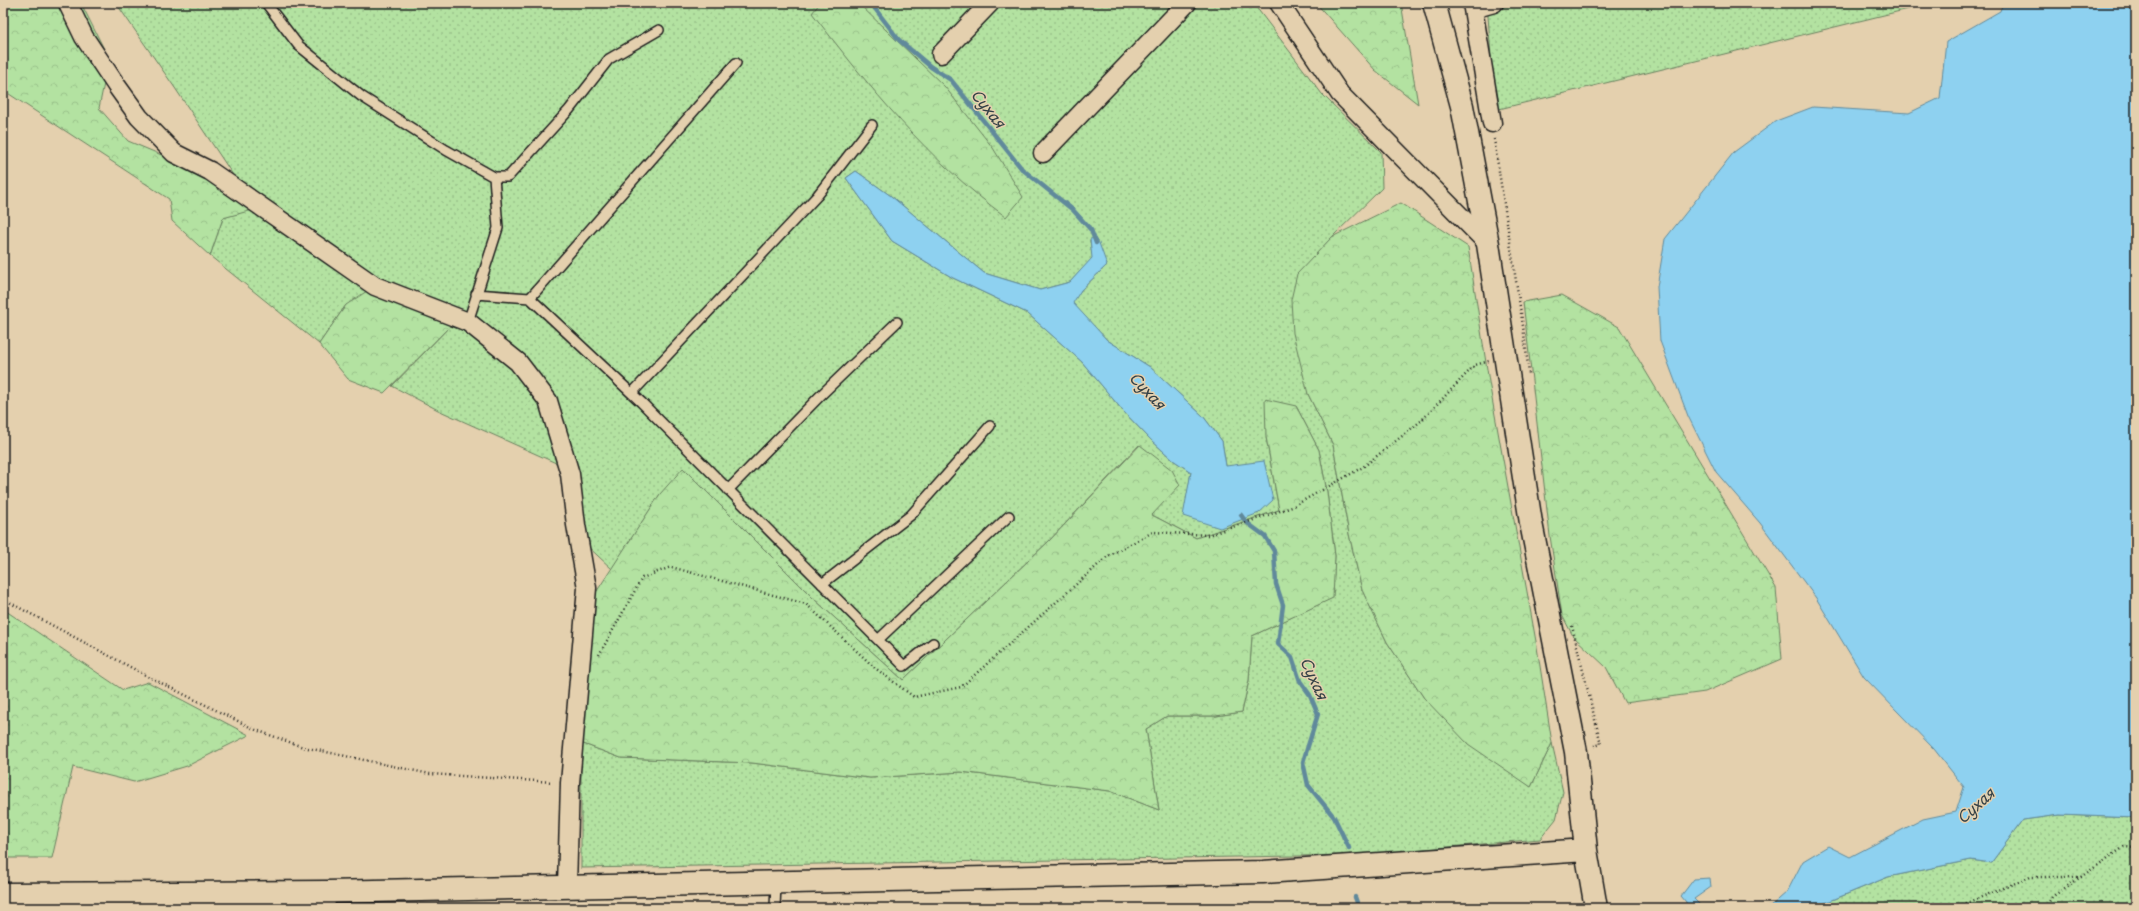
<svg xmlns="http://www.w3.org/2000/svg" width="2139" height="911" viewBox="0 0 2139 911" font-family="'Playpen Sans',sans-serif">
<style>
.green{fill:url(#green-dots);stroke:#687f5e;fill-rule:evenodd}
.forest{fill:url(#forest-crowns);stroke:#687f5e}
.water{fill:#8ed1f0;stroke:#60899b}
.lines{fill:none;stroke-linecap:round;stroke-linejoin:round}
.stream{stroke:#60899b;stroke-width:4.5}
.service-casing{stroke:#1c1c1c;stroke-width:12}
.minor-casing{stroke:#1c1c1c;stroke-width:21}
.secondary-casing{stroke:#1c1c1c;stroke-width:25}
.path{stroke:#1c1c1c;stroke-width:2.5;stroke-dasharray:1 3;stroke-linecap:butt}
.service{stroke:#e4d0ae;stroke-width:9}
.minor{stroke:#e4d0ae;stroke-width:18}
.secondary{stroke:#e4d0ae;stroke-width:22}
.labels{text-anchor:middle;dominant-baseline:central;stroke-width:3;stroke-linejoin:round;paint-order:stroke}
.water-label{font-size:15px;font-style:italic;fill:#334046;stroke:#e4d0ae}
</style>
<defs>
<pattern id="green-dots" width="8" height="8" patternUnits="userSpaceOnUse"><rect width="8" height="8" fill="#b3e2a1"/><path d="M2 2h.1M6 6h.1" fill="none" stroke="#99c18a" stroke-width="1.8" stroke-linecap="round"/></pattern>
<pattern id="forest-crowns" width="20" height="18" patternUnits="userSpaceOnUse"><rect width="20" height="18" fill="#b3e2a1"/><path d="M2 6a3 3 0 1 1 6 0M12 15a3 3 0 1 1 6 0" fill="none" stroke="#99c18a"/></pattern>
</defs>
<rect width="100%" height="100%" fill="#e4d0ae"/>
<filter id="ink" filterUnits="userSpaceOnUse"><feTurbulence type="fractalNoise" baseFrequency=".025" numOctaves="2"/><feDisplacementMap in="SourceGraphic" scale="8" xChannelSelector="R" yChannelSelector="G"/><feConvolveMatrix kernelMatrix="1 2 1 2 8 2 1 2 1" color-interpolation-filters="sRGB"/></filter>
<g filter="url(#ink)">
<path class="green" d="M116,3H1253L1322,94L1381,152L1382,188L1332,237L1298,274L1308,394L1333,445L1349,534L1362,590L1387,642L1424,698L1531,787L1552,743L1563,792L1556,819L1540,839L1356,855L581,868V743L621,758L752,763L870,778L961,772L1110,791L1159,810L1146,729L1167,716H1216L1242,712L1249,680L1252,636L1332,598L1335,556L1327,492L1319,450L1296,406L1266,437L1279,510L1196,538L1152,515L1139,445L1049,541L903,680L814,599L660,494L612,569L583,542L576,472L438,410L392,386L453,323L346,305L319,344L210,256L223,218L255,208L175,88ZM856,171L891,196L984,273L1040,290L1070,282L1093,258L1090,240L1107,265L1081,290L1072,303L1107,340L1150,367L1203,416L1222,441L1226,466L1184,516L1191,472L1173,460L1151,440L1123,411L1082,362L1027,313L953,278L892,241L846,178Z
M1487,3H1933L1495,110Z
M2059,815L2136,818V908H1821L1818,906L1888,877L1971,860L1991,863L2023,820Z"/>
<path class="forest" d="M3,3H81L109,59L99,108L128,141L207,174L256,209L223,218L210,256L172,221L169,199L3,90Z
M820,3H858L945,87L993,148L1023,197L1006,217C928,160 870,88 812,13Z
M1316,3H1401L1418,104L1375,70Z
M1401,203L1468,247L1489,382L1537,647L1552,743L1531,787L1468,744L1424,698L1387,642L1362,590L1349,534L1333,445L1308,394L1293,333L1291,300L1297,274L1332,237Z
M373,287L453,323L384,393L348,379L319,344L346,305Z
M1562,295L1619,327L1776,588L1782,659L1705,692L1625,703L1606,667L1573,636L1562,615L1550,536L1523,302Z
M1265,399L1296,406L1319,450L1327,492L1335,556L1333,598L1252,636L1249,680L1242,712L1216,716H1167L1146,729L1159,810L1110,791L961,772L870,778L752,763L621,758L581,743L595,594L660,494L683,468L814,599L903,680L1049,541L1140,445L1172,470L1180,485L1152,515L1196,538L1279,510L1266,437Z
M3,609L123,690L148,682L249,735L187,766L134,782L73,767L52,858H3Z"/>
<path class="water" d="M2003,3H2136V818L2059,815L2023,820L1991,863L1971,860L1888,877L1813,908H1758L1770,907L1787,892L1803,861L1828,846L1850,857L1923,819L1956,812L1964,787L1934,749L1864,677L1816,598L1760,523L1716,472L1688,416L1660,341L1657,287L1665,239L1734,152L1776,121L1813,107L1909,113L1940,98L1946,42L2000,11Z
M856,171L891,196L984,273L1040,290L1070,282L1092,258L1090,239L1096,238L1099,243L1107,265L1081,290L1073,303L1107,340L1150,367L1203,416L1222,441L1226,466L1264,461L1273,500L1259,513L1220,528L1183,516L1191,472L1173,460L1151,440L1123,411L1082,362L1027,313L953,278L892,241L846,178Z
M1710,878L1711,887L1694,899L1703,908H1687L1686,902L1681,896L1694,879Z"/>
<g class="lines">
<path class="stream" d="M868,3L873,6L899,40L931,67L951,80L1022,169L1073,210L1091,230L1096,243
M1241,515L1246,522L1265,536L1274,551L1276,584L1283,605L1278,644L1292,657L1300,681L1310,695L1318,714L1303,762L1308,785L1334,817L1349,848
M1355,897L1359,908"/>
<g class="service-casing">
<path id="service" d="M266,3L298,45L361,96L446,150L494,177L498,228L468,322
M494,177H508L569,110L609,59L659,30
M476,294L530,298L736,63
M530,298L641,402L904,666L933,643
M632,393L817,196L872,125
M728,490L820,396L897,322
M822,584L911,515L990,426
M878,640L1009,516
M775,908L776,883"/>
</g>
<g class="minor-casing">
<path id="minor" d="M71,3L69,6L84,37L116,85L139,117L174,153L210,171L375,286L468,322L518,362L548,401L570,474L576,525L587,588L570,783L567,886
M1279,3L1340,94L1488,244
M1472,3L1492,123
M1473,9L1494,3
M941,54L990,3
M1043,153L1187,3
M325,908L327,892"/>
</g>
<g class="secondary-casing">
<path id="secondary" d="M1434,3L1462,106L1488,244L1531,523L1576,752L1586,850L1596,908
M3,894L327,892L1263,872L1586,850"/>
</g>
<path class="path" d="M1494,139L1523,326L1529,374
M3,599L149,677L256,730L303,747L430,774L553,782
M1572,626L1601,744L1594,746
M599,655L642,578L671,567L806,604L875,668L914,697L961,687L1108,556L1153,532L1209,535L1292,507L1363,467L1421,421L1475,365L1489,361
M1955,908L2030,877H2083
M2045,908L2052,897L2124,847L2136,848"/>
<use href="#service" class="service"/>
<use href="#minor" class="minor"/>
<use href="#secondary" class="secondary"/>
</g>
</g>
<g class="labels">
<g class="water-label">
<text transform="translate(989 108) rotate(51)">Сухая</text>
<text transform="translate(1148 390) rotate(46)">Сухая</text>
<text transform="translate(1315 678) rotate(65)">Сухая</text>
<text transform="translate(1975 805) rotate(-42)">Сухая</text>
</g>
</g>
<rect width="2139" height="911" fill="none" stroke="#e4d0ae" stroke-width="16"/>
<rect x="8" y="8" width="2123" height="895" fill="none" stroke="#1c1c1c" stroke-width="1.5" filter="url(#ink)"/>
</svg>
